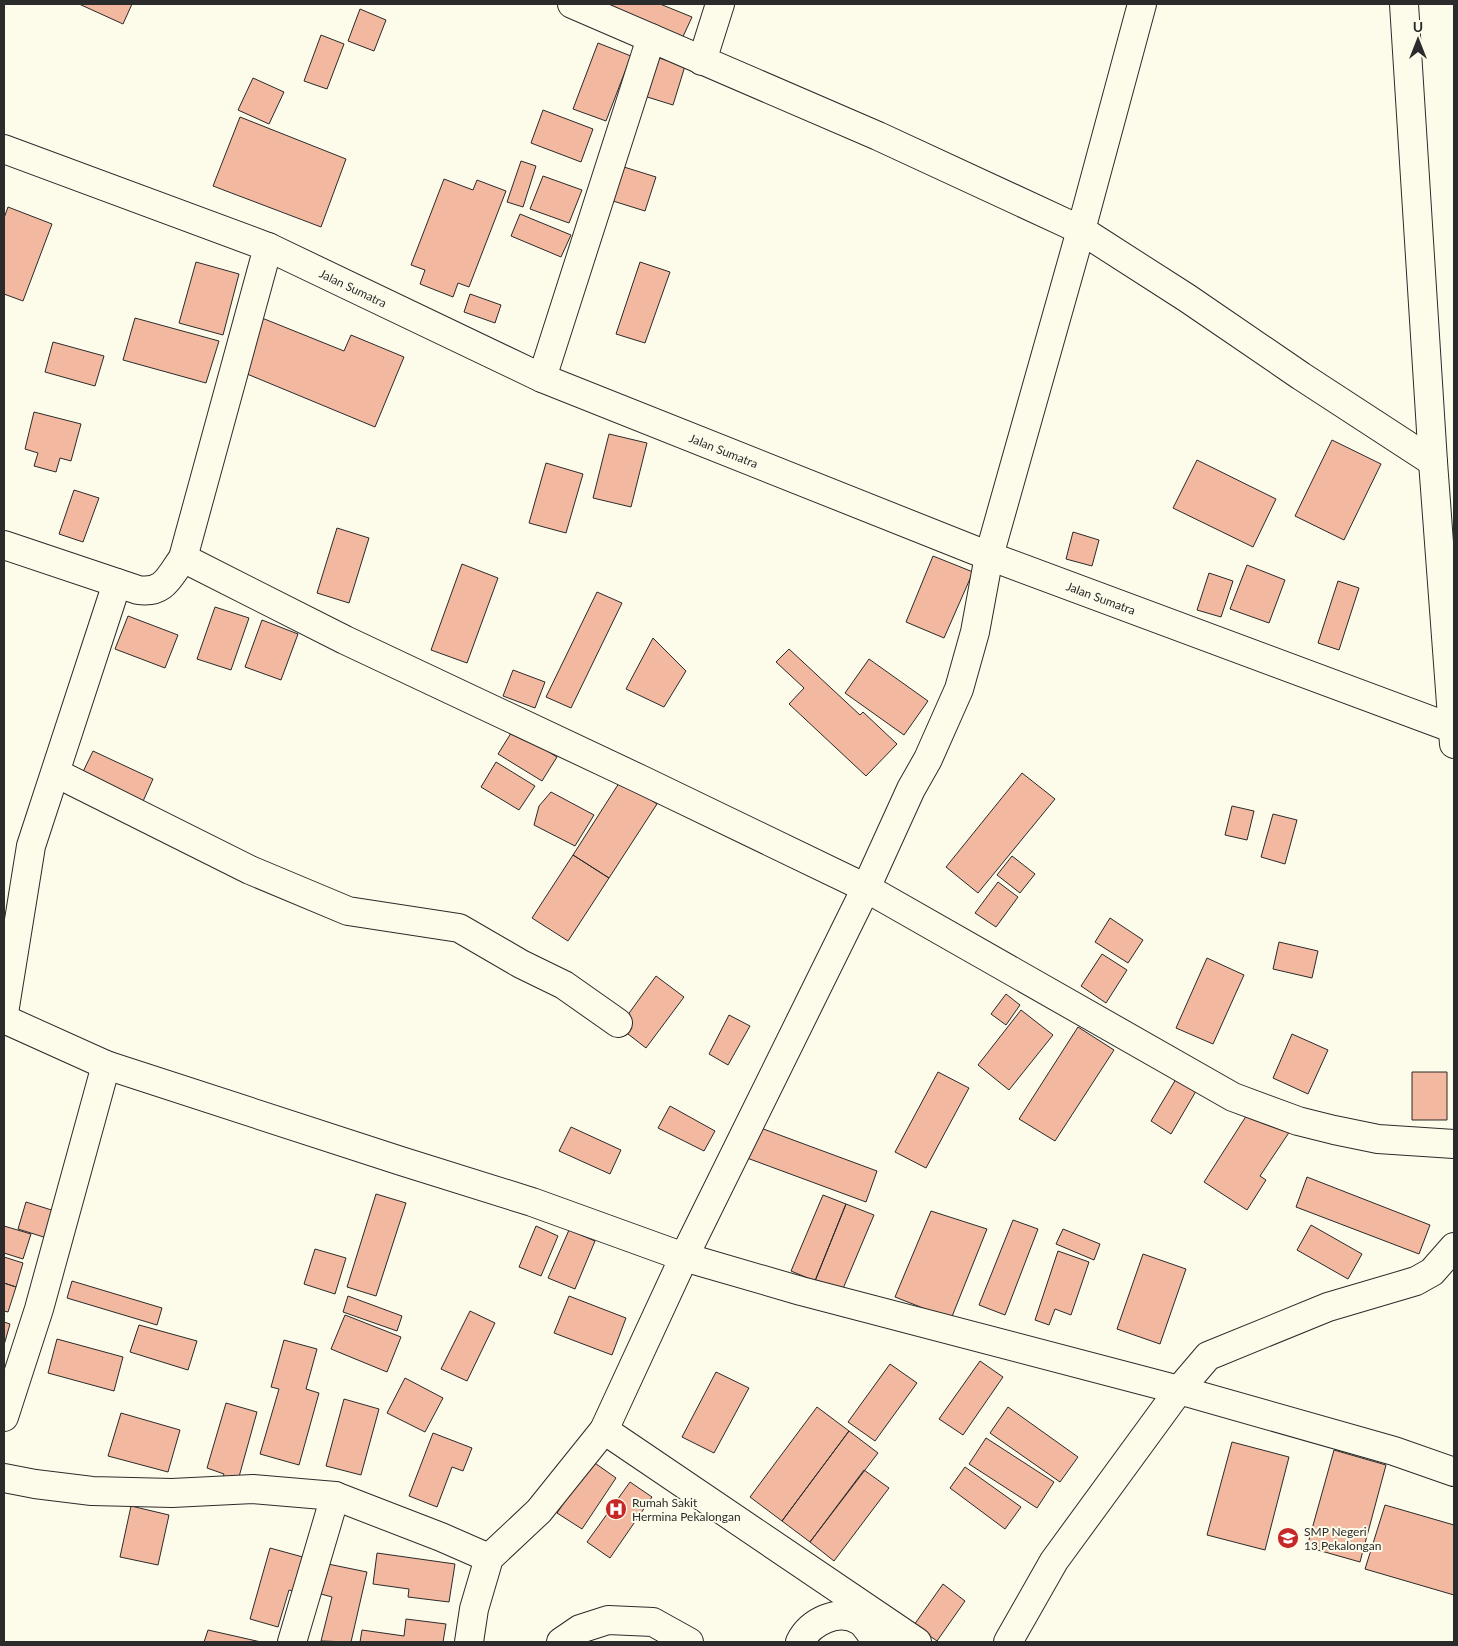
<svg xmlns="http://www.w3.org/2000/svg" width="1458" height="1646" viewBox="0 0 1458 1646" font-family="Lato,sans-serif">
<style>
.building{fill:#f2b8a0;stroke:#2b2b2b}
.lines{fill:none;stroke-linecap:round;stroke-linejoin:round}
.minor-casing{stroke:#2b2b2b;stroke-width:30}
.minor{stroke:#fdfbea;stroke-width:28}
.labels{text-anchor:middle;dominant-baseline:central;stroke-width:4;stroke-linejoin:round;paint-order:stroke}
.street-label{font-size:12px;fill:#2b2b2b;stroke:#fdfbea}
.poi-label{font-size:12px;fill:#2b2b2b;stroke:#fdfbea;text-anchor:start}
</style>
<rect width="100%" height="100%" fill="#fdfbea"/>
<path class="building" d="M79,4H132L123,24Z
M591,4H660L692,17L681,41Z
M360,9L386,20L374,51L348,41Z
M321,35L344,44L327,89L304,81Z
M598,43L631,56L606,121L573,109Z
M656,57L685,66L673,105L644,96Z
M253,78L284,92L269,124L238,110Z
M543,110L593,129L581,162L531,143Z
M240,117L346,159L321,227L213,186Z
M521,161L536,166L523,207L507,202Z
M624,167L656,177L645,211L613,201Z
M543,176L582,190L569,223L530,209Z
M444,179L473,190L477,180L506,191L469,287L458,283L453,297L420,284L425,270L411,265Z
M8,207L52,224L23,301L4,294V218Z
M520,214L571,235L561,257L511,236Z
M196,262L239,274L223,335L179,323Z
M640,262L670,272L645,343L616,334Z
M470,294L501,305L495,323L464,312Z
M257,316L344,351L351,335L404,357L375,427L235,369Z
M135,318L219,341L206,383L123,360Z
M53,342L104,356L95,386L45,372Z
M34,412L81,424L71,461L60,458L56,472L34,466L38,453L25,449Z
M609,434L647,443L631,507L593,498Z
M1332,440L1381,464L1344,540L1295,516Z
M1197,460L1276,499L1253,547L1173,508Z
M546,463L583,474L566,533L529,523Z
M74,490L99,498L83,542L59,534Z
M337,528L369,538L349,603L317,593Z
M1073,532L1099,540L1092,566L1066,559Z
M933,556L973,572L944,638L906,622Z
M462,564L498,578L467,663L431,650Z
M1247,565L1285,580L1269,623L1230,609Z
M1209,573L1233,581L1221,617L1197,610Z
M1338,581L1359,588L1339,650L1318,643Z
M597,592L622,603L571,708L546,697Z
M215,607L249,618L231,670L197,659Z
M128,616L178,635L165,668L115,649Z
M262,620L298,634L281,680L245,667Z
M653,638L686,671L664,707L626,689Z
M789,649L860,715L863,712L897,744L866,776L789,704L804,688L776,662Z
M869,659L928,701L904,735L845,693Z
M513,670L545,682L535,708L503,696Z
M513,730L557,757L542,781L498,754Z
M93,751L153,779L140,808L79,780Z
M496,762L535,786L519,810L481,787Z
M1022,773L1055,799L978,893L946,867Z
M621,780L657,804L609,878L573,855Z
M551,792L594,815L575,846L534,825L539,806Z
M1232,806L1254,811L1247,840L1225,835Z
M1273,814L1297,820L1285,864L1261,857Z
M573,855L609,878L568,941L532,918Z
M1012,856L1035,874L1020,893L997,875Z
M998,882L1018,897L996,927L975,913Z
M1110,918L1143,940L1128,963L1095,942Z
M1279,942L1318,951L1312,978L1273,969Z
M1102,954L1127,970L1106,1003L1081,986Z
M1207,958L1244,975L1213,1044L1176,1028Z
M656,976L684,997L646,1048L619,1027Z
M1006,994L1020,1005L1006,1025L991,1014Z
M1021,1010L1053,1035L1009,1090L978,1065Z
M729,1015L750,1026L728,1065L709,1054Z
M1078,1027L1114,1050L1055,1141L1019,1119Z
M1292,1034L1328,1050L1308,1094L1273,1078Z
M938,1072L969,1088L926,1168L895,1152Z
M1412,1072H1447V1120H1412Z
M1179,1074L1199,1086L1171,1134L1151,1121Z
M670,1106L715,1131L704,1151L658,1128Z
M1252,1107L1290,1131L1260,1176L1266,1180L1247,1210L1204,1182Z
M571,1127L621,1150L610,1174L559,1151Z
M758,1127L877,1171L866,1202L747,1158Z
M1307,1177L1430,1225L1419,1254L1296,1207Z
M376,1194L406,1203L376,1296L347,1287Z
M823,1195L846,1204L815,1281L791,1271Z
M26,1202L58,1212L50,1239L18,1229Z
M846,1204L874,1215L842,1291L815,1281Z
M931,1211L987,1229L951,1319L895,1297Z
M1013,1220L1038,1229L1005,1315L979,1305Z
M1311,1225L1362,1254L1348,1279L1297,1250Z
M4,1226L31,1234L23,1259L4,1253Z
M536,1226L558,1236L541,1276L519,1267Z
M1063,1229L1100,1244L1094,1260L1056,1244Z
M569,1230L595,1241L575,1289L548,1278Z
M315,1249L346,1258L335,1294L304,1284Z
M1058,1251L1089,1262L1071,1315L1055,1309L1049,1325L1035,1320Z
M1143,1254L1186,1269L1160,1344L1117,1329Z
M4,1257L23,1263L16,1287L4,1283Z
M72,1281L162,1308L157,1325L67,1298Z
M4,1283L16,1287L8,1312L4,1311Z
M348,1296L402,1316L397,1331L343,1312Z
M569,1296L626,1318L612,1355L554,1333Z
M470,1311L495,1323L467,1381L441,1369Z
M345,1315L401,1337L387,1372L331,1349Z
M4,1322L10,1324L4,1345Z
M139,1325L197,1341L188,1370L130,1352Z
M57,1339L123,1357L114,1391L48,1373Z
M284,1340L317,1349L306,1389L319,1393L299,1465L260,1454L279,1389L271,1387Z
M980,1361L1003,1377L963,1435L939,1419Z
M890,1364L917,1383L875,1441L848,1422Z
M716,1372L749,1388L714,1453L682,1437Z
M405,1378L443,1398L425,1432L387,1413Z
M344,1399L379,1409L361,1475L326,1466Z
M226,1403L257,1412L237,1484L222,1479L224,1474L207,1468Z
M817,1407L849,1431L782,1521L750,1497Z
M1008,1407L1078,1457L1060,1482L990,1433Z
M121,1413L180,1430L168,1472L108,1456Z
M849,1431L878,1453L810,1542L782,1521Z
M433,1433L472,1448L463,1471L452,1467L437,1507L409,1496Z
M986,1438L1054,1482L1037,1508L969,1464Z
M1232,1442L1289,1457L1265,1550L1207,1535Z
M1334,1450L1386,1465L1360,1562L1307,1547Z
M592,1461L616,1478L582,1529L557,1513Z
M965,1467L1021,1507L1005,1529L950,1488Z
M864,1470L889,1488L834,1561L810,1542Z
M630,1482L652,1497L610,1558L587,1542Z
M1385,1505L1454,1525V1595L1365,1569Z
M131,1506L169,1515L158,1565L120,1557Z
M270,1548L310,1559L300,1593L289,1590L278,1627L250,1619Z
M377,1553L455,1564L449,1602L408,1597L409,1589L373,1584Z
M328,1564L367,1572L351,1642L321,1641L332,1597L321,1594Z
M943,1584L965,1601L937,1641L914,1625Z
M406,1619L446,1624L443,1642H360L362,1630L404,1636Z
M208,1630L261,1642H204Z"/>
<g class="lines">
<g class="minor-casing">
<g id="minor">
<path d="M572,4L878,136L1081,230L1187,298L1301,376L1433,462"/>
<path d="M1404,4L1433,462L1454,744"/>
<path d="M702,61L720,4"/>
<path id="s1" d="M4,149L268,247L542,378L989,556L1454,729"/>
<path d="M542,378L651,38"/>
<path d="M4,545L138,590C164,594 169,577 183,558L268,247"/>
<path d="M183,558L345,640L642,780L866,888L1233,1097L1298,1121L1334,1130L1378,1139L1454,1144"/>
<path d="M56,773L250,870L348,911L459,928L521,964L564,985L618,1023"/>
<path d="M4,1013L31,846L117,583"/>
<path d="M4,1019L106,1065L401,1161L532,1202L684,1257L801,1291L1179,1390L1394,1451L1454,1472"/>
<path d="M4,1417L39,1309L106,1065"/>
<path d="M604,1430L917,1642"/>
<path d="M4,1478L35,1484L92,1491L172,1493L253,1489L335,1496L441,1537L489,1558"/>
<path d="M292,1642L335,1496"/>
<path d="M469,1642L474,1609L489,1558L539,1511L604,1430L684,1257L866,888L911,789L928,759L959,689L975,632L989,556L1081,230L1142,4"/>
<path d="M561,1642L580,1629L608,1620L653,1622L689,1642"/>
<path d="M800,1642C810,1622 839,1607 860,1621C866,1625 872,1636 877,1642"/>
<path d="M1008,1642L1054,1561L1179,1390L1208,1356L1328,1307L1416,1281L1432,1272L1454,1247"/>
</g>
</g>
<use href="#minor" class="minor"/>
</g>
<defs>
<g id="hospital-disc" transform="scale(1.125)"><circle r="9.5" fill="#c62828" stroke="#fdfbea"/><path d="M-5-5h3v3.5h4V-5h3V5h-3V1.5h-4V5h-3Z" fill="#fff"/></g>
<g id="school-disc" transform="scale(1.125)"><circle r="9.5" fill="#c62828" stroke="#fdfbea"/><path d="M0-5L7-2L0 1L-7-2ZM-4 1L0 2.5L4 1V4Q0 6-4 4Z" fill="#fff"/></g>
</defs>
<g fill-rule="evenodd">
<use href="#hospital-disc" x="616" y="1509"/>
<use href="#school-disc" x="1288" y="1538"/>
</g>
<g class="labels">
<g class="street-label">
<text stroke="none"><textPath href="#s1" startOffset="376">Jalan Sumatra</textPath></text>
<text stroke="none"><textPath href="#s1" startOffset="781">Jalan Sumatra</textPath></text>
<text stroke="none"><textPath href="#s1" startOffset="1186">Jalan Sumatra</textPath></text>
</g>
<g class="poi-label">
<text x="632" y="1502">Rumah Sakit<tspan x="632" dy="14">Hermina Pekalongan</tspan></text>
<text x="1304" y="1531">SMP Negeri<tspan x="1304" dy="14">13 Pekalongan</tspan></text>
</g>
</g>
<rect width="1458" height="1646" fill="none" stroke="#2b2b2b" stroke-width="10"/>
<g transform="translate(1418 40)" stroke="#fdfbea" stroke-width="4" paint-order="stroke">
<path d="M0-4L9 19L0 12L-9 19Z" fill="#2b2b2b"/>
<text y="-8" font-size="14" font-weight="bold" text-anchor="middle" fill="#2b2b2b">U</text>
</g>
</svg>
